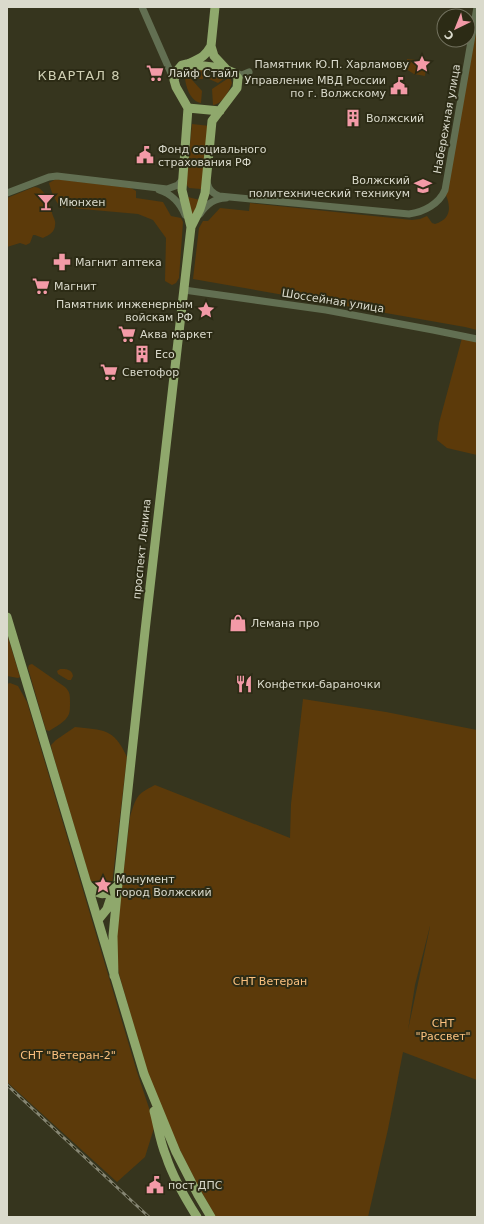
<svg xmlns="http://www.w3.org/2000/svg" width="484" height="1224" viewBox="0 0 484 1224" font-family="'DejaVu Sans',sans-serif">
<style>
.green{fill:#5c3a0a;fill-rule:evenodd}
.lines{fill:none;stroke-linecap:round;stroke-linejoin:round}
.tertiary{stroke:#626f52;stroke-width:7}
.primary{stroke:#8fa86c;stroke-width:9}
.rail-casing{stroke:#868673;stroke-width:3}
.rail{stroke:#2c2b15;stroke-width:1.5;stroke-dasharray:4.5;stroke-linecap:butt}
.labels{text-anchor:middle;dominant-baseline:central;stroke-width:4;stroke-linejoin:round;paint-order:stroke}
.poi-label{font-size:11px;fill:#dadacc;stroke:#2c2b15;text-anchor:start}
.street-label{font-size:11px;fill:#dadacc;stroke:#2c2b15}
.park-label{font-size:11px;fill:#fbc17f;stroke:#2c2b15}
.quarter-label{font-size:13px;letter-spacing:1px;fill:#cfcfb3;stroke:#2c2b15}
</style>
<rect width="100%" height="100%" fill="#36351e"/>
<path class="green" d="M477,26V330L465,327L193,279L199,228L203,221H208L220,208L249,211L250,203L412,220L420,219L427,216L432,223L435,224C451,219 451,208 446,195Z
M407,59L416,60L426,69L425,76L414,74L406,69Z
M203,67V79H196L189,70L190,68Z
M212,69L229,75L218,83L209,79Z
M185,72L202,91L201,103C189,101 184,82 185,72Z
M230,77L232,83C229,91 223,104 213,105L212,89Z
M192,124L210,126L201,189L189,188L186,184Z
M56,179L131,188L136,191V198L163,202L171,216L181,218L183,222L179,278L176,283L172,285L165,281L166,238L153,220L138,214L60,207C55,200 51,192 49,183Z
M34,187C46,187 50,206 53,216C54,218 56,222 55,225C55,232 49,235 43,238L35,235H33L30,243L26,245L20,243L7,247V198Z
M188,197L200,200L193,222Z
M462,338L477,342V455L447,448L437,440L439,423Z
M7,634L20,677L18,678L7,676Z
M32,664L65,687C70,692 70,695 70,702C70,706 70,711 69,714C66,722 55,727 49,731L46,730L45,727L28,668L29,665Z
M60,669C66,669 72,669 73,676L71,680H68L58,674L57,671Z
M10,683L18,686L27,702L137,1072L153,1120L154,1128L145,1157L117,1182L7,1082V684Z
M303,699L386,712L477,730V1080L403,1052L388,1129L368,1217H216C189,1172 166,1123 148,1074C137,1041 129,1007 119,974L117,961L116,934L130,817C136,798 136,794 155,785L290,838L291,804ZM430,926V927L408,1030L415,985Z
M75,727C103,730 114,728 127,757L112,884L102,891L91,883L52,751L51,745L56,740Z"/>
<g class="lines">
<path class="tertiary" d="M142,7L174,80
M234,73L242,75L249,72
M207,182C209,190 212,193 219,196L409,214C424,212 439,204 445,190L477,7
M159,190C172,194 180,203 185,215
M7,193L49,177L57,176L167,189L178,185L183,179
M200,214C206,205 214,198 226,198
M184,290L326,310L433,330L477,339"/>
<path class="primary" d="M215,7L211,46L214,56L227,70
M188,64C200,58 204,58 211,46
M188,108L220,111
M7,617L144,1074L176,1152L198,1195L211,1217
M88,884C97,895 105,898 114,886
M98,920L107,909L114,888
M114,976L113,936L119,873L145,631L191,227L200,209L205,193L212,121L237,88L238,78L234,73L222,68L186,64L182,65L177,71L174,80L176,87L188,108L182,190L191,227
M154,1111C158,1126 160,1142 166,1156C173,1178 185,1198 197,1217"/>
<g class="rail-casing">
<path id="rail" d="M7,1085L149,1217"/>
</g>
<use href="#rail" class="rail"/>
</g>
<defs>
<g id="sight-bare" transform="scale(1.38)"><path d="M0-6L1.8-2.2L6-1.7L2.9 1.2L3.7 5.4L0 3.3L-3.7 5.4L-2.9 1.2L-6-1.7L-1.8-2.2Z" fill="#f39aa7" stroke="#2c2b15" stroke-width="2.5" paint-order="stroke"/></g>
<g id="supermarket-bare" transform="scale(1.38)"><path d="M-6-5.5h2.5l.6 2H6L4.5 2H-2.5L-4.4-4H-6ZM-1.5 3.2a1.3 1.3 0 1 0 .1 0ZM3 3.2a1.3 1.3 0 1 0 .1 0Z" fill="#f39aa7" stroke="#2c2b15" stroke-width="2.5" paint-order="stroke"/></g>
<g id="civic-bare" transform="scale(1.38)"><path d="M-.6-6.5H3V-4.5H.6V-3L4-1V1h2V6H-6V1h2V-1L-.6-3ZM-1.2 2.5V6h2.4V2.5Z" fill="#f39aa7" stroke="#2c2b15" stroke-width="2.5" paint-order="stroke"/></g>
<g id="building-bare" transform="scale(1.38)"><path d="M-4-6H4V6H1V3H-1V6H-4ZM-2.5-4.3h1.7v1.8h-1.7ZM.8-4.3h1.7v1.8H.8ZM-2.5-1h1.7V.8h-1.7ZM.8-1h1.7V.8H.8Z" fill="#f39aa7" stroke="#2c2b15" stroke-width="2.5" paint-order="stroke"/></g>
<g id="university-bare" transform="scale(1.38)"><path d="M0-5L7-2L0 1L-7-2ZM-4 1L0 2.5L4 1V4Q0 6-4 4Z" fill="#f39aa7" stroke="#2c2b15" stroke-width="2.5" paint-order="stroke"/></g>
<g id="bar-bare" transform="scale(1.38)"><path d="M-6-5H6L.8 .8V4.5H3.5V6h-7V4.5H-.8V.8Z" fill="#f39aa7" stroke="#2c2b15" stroke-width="2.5" paint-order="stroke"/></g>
<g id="pharmacy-bare" transform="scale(1.38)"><path d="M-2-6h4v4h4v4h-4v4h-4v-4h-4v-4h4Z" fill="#f39aa7" stroke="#2c2b15" stroke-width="2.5" paint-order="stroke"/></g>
<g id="shop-bare" transform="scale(1.38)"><path d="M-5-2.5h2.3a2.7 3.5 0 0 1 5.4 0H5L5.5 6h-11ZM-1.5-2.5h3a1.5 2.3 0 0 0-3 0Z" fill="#f39aa7" stroke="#2c2b15" stroke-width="2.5" paint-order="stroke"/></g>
<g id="restaurant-bare" transform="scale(1.38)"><path d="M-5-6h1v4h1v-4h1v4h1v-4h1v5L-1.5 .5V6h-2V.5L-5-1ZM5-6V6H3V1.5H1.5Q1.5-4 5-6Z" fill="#f39aa7" stroke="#2c2b15" stroke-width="2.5" paint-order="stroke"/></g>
</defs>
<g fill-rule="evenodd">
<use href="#sight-bare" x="422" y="64"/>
<use href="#supermarket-bare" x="155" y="73"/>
<use href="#civic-bare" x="399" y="86"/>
<use href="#building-bare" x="353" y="118"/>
<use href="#civic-bare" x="145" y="155"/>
<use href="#university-bare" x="423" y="186"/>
<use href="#bar-bare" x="46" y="202"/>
<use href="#pharmacy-bare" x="62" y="262"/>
<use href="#supermarket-bare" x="41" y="286"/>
<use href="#sight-bare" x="206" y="310"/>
<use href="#supermarket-bare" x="127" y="334"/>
<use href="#building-bare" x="142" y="354"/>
<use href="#supermarket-bare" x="109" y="372"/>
<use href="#shop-bare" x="238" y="623"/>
<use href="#restaurant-bare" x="244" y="684"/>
<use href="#sight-bare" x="103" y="885"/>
<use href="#civic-bare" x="155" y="1185"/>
</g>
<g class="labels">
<g class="poi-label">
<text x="409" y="64" text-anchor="end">Памятник Ю.П. Харламову</text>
<text x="168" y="73">Лайф Стайл</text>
<text x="386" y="80" text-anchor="end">Управление МВД России<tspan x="386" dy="13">по г. Волжскому</tspan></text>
<text x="366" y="118">Волжский</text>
<text x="158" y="149">Фонд социального<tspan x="158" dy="13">страхования РФ</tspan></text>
<text x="410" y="180" text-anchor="end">Волжский<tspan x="410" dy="13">политехнический техникум</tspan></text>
<text x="59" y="202">Мюнхен</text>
<text x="75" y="262">Магнит аптека</text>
<text x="54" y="286">Магнит</text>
<text x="193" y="304" text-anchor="end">Памятник инженерным<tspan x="193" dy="13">войскам РФ</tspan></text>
<text x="140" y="334">Аква маркет</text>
<text x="155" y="354">Eco</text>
<text x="122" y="372">Светофор</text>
<text x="251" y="623">Лемана про</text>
<text x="257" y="684">Конфетки-бараночки</text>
<text x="116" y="879">Монумент<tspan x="116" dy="13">город Волжский</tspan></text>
<text x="168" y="1185">пост ДПС</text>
</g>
<g class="street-label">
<text transform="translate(447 119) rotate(-80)">Набережная улица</text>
<text transform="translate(333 301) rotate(9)">Шоссейная улица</text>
<text transform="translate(142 549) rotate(-84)">проспект Ленина</text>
</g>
<g class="park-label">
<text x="270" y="981">СНТ Ветеран</text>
<text x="443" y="1023">СНТ<tspan x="443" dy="13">"Рассвет"</tspan></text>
<text x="68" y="1055">СНТ "Ветеран-2"</text>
</g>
<g class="quarter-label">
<text x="79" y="75">КВАРТАЛ 8</text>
</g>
</g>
<rect width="484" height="1224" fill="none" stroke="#dadacc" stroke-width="16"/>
<g transform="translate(456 28) rotate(223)"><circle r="19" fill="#2c2b15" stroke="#72715e"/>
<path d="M0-3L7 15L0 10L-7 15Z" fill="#f39aa7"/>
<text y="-6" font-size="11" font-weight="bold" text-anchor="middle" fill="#dadacc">С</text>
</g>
</svg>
